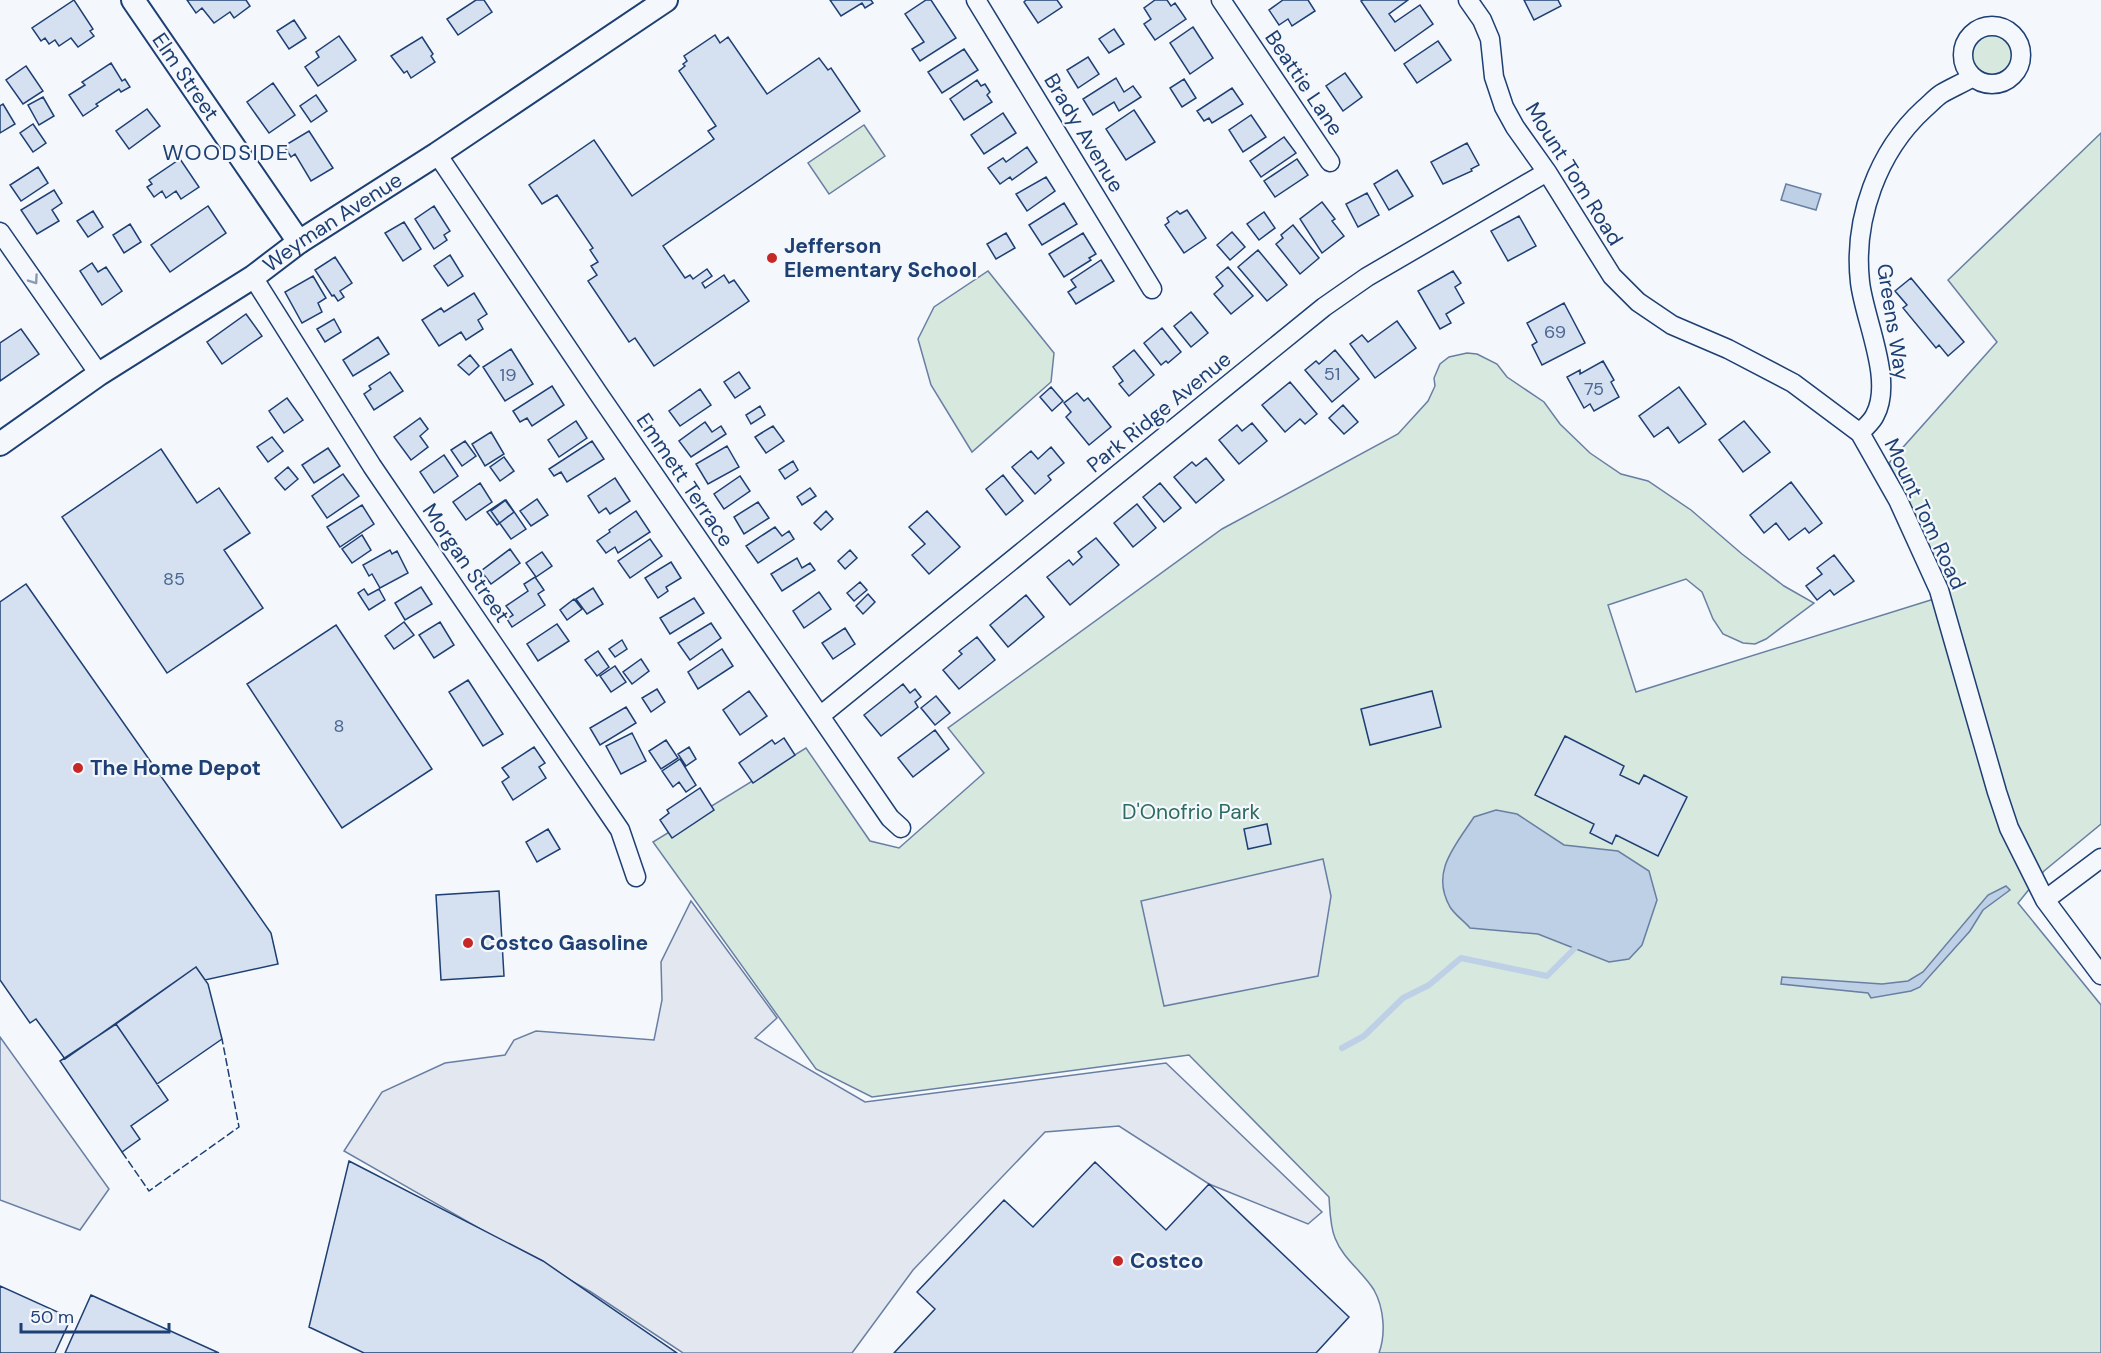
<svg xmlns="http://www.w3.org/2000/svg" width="2101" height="1353" viewBox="0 0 2101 1353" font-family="'DM Sans',sans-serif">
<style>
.green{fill:#d7e8df;stroke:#687fa3;stroke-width:1.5}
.parking{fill:#e3e8f0;stroke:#687fa3;stroke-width:1.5}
.water{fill:#bed0e5;stroke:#687fa3;stroke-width:1.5}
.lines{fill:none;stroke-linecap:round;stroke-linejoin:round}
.stream{stroke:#bed0e5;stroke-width:6}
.building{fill:#d5e0f0;stroke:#1d3f73;stroke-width:1.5}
.minor-casing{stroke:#1d3f73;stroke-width:21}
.tertiary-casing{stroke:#1d3f73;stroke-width:26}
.minor{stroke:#f4f7fb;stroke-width:18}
.tertiary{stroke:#f4f7fb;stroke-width:22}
.fence{stroke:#1d3f73;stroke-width:1.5;stroke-dasharray:8 3;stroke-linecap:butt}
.oneway{stroke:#889bb7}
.poi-dot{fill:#c62828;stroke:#f4f7fb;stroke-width:2}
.labels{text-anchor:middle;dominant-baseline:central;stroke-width:4.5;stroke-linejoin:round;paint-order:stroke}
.number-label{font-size:18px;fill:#4b6792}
.street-label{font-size:21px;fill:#1d3f73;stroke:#f4f7fb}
.poi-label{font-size:21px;font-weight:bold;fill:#1d3f73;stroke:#f4f7fb;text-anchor:start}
.park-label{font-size:21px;fill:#2c6c60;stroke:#f4f7fb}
.neighbourhood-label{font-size:22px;letter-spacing:1.5px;fill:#1d3f73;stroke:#f4f7fb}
</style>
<rect width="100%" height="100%" fill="#f4f7fb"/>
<path class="green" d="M1966 56a25 25 0 1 1 50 0a25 25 0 1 1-50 0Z
M864,125L885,156L829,194L808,163Z
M2101,133V824L2044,871L2018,903L2101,1005V1353H1379C1386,1334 1384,1308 1374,1290C1363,1272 1343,1259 1335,1238C1330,1226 1330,1210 1329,1197L1189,1055L872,1097L816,1069L653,842L806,748L870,841L899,848L984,773L948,728L1222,529L1398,434L1428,401L1435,386L1434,378L1440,364L1449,357L1467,353L1477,354L1497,364L1507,377L1544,402L1560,424L1590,453L1621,474L1648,481L1691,510L1742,554L1784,586L1814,603L1766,639L1755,644L1743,643L1723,634L1713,619L1702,592L1686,579L1608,605L1636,692L1950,594L1889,463L1997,342L1948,280Z
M988,271L1054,353L1051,382L972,452L931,385L918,339L934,307Z"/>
<path class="parking" d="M1323,859L1331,896L1318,976L1164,1006L1141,901Z
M691,901L777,1018L755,1038L865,1102L1166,1063L1322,1212L1308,1224L1209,1184L1119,1126L1045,1132L913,1270L852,1353H683L591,1292L344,1151L382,1092L445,1063L505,1055L514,1040L536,1031L654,1040L662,1000L661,962Z
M0,1037L109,1189L80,1230L0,1200Z"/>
<path class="water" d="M1786,184L1821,194L1816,210L1781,200Z
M1496,810L1517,814L1564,845L1618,851L1649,871L1657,900L1642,945L1629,959L1609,962L1538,934L1470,928C1464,921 1455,915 1450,907C1430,872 1455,846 1474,817Z
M2006,886L2010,890L1983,910L1970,931L1920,987L1911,991L1871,998L1868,993L1781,984L1782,977L1882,984L1908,981L1923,972L1988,895Z"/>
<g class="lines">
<path class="stream" d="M1342,1048L1364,1036L1403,998L1429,985L1461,958L1547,976L1580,943"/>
</g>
<path class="building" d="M74,0L93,29L90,31L94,36L78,47L71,38L59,46L55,40L49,44L45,38L41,41L32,28Z
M187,0H246L250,6L234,18L230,12L214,23L202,8L196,13Z
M476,0H484L492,12L458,35L447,19Z
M830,0H871L873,3L865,8L862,3L841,16Z
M926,0H931L956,38L920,61L912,49L924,42L905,14Z
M1026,0H1057L1062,7L1038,23L1024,2Z
M1155,0H1167L1171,6L1175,3L1186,19L1155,40L1144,24L1151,19L1144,8Z
M1283,0H1308L1315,11L1292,26L1288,19L1279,25L1269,10Z
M1363,0H1408L1389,14L1395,22L1420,5L1433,24L1395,51L1361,1Z
M1524,0H1558L1561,6L1534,20Z
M294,20L306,38L289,49L277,31Z
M1193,27L1213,58L1190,74L1170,43Z
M1114,29L1124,44L1109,53L1099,39Z
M715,35L720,43L728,37L767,94L819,58L828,70L831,68L860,111L663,246L685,278L690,275L693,279L707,269L712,276L702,283L705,288L724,275L729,283L734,280L749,301L654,366L635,338L629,342L588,281L597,275L591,266L598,262L590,250L593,248L557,195L542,204L529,185L594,140L632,196L714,139L708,131L716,126L679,71L685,66L683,64L687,61L684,56Z
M339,36L356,60L318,86L305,67L319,57L316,52Z
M422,37L433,54L431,56L435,62L411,78L407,71L404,73L391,56Z
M1438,41L1451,60L1417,83L1404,64Z
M964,49L978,70L942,93L928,72Z
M1088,57L1099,74L1078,88L1067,70Z
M111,63L122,81L125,79L130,87L121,92L119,89L96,104L98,106L83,116L69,95L85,85L82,82Z
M26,66L43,91L23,104L6,80Z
M1345,73L1362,97L1343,111L1326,86Z
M1116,78L1124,92L1133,86L1141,97L1119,111L1114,102L1093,115L1083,99Z
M1184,79L1196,98L1182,107L1170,88Z
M977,80L981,86L985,84L990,92L987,95L992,102L964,120L950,99Z
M273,83L295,115L269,133L247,102Z
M1232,88L1243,104L1212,123L1209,118L1204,121L1197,111Z
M316,95L327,111L311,122L300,106Z
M43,97L54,116L39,125L28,105Z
M3,104L15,124L0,133V106Z
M147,109L160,126L129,149L116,131Z
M1134,110L1155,142L1126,160L1106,129Z
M1003,113L1016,133L984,154L971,135Z
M1251,115L1266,137L1243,152L1229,130Z
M33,124L46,143L33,152L20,133Z
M309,131L333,168L311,181L295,154L291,157L284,146Z
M1284,137L1296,153L1261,177L1250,161Z
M1467,143L1479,165L1471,169L1472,171L1443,184L1431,162Z
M1027,147L1037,162L1012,180L1010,177L1000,184L988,168L1003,158L1006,162Z
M180,159L199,187L181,199L176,191L166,198L162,191L154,197L147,187L152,184L149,180Z
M1297,159L1308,175L1275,197L1264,181Z
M38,167L48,183L21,201L10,185Z
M1397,170L1413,196L1389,210L1374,184Z
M1046,177L1055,191L1027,211L1016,194Z
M54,190L62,203L52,210L59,221L37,234L21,210Z
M1367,193L1379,215L1358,227L1346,204Z
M1322,202L1335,219L1332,221L1344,236L1322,253L1300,219Z
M1064,203L1077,224L1042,245L1029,225Z
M208,206L226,233L170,272L151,245Z
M434,206L450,231L444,235L447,240L434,249L415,219Z
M1187,210L1206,238L1184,253L1165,225L1169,222L1167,218L1177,211L1180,214Z
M93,211L103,227L88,237L77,221Z
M1264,212L1275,228L1259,240L1247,224Z
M1519,216L1536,246L1508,261L1491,231Z
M404,222L421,249L403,261L385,233Z
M130,224L141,242L124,253L113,235Z
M1293,225L1319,258L1300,274L1276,244L1283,238L1281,235Z
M1232,232L1245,247L1230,260L1217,245Z
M1006,233L1015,248L996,259L987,244Z
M1083,233L1096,254L1089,258L1091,260L1064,277L1049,254Z
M1258,250L1287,285L1267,301L1238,267Z
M450,255L463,276L448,286L434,266Z
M335,257L352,283L340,291L344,297L338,301L334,295L332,296L315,270Z
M1101,260L1114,281L1076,304L1068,292L1076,287L1071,280Z
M92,263L98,272L106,267L122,291L102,305L80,271Z
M1228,267L1253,296L1231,314L1214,294L1223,286L1216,277Z
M1453,271L1461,283L1455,287L1464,303L1446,314L1451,323L1440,329L1418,291Z
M313,276L326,298L318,303L322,312L302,323L285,292Z
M1911,278L1964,342L1948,356L1939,345L1936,348L1903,308L1907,305L1895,291Z
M474,293L487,314L478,320L483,329L466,340L461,332L439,346L422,320L441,308L444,312Z
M1564,303L1585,343L1542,365L1532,345L1537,342L1527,323Z
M1191,312L1208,333L1191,347L1174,326Z
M246,314L262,336L222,364L207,342Z
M334,319L341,332L325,342L317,329Z
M1397,321L1416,348L1375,378L1350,344L1362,335L1368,342Z
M1162,328L1181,352L1168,363L1166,361L1161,365L1144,343Z
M21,329L39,354L0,381V343Z
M378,337L389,354L353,376L343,360Z
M511,349L533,384L505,401L483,367Z
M1134,350L1154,375L1129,396L1119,384L1123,381L1113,367Z
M1335,350L1359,379L1332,402L1305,370L1316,361L1319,364Z
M470,355L479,366L469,375L458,365Z
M1603,361L1614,380L1611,382L1619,397L1594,411L1590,404L1584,408L1567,377L1580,370V374Z
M390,372L403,391L374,410L364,394L371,389L369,386Z
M739,372L750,388L735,398L724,382Z
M1290,382L1317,414L1305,424L1300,419L1285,432L1262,405Z
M552,386L564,405L532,426L527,418L520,422L513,411Z
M1051,387L1063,401L1052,411L1040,397Z
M1679,387L1706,424L1679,443L1668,427L1654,437L1639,416Z
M700,389L711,405L680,426L669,411Z
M1077,393L1084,401L1088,398L1111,427L1089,445L1066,417L1071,412L1064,403Z
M287,398L303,420L284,433L269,411Z
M1343,405L1358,422L1344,434L1329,418Z
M760,406L765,415L751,424L746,415Z
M420,418L428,429L420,436L428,447L411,460L394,437Z
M576,421L587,438L559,457L548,440Z
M1744,421L1770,452L1743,472L1719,440Z
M705,422L712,432L721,426L726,434L691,457L679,441Z
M1252,423L1267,441L1239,464L1219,440L1237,425L1242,431Z
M773,426L784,441L766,453L755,437Z
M491,432L504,454L485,466L472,444Z
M272,437L283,451L268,462L257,447Z
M465,441L476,456L462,466L451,450Z
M592,441L604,459L567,482L561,472L554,476L549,469Z
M727,446L739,467L708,484L696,464Z
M1051,447L1064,463L1048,476L1051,480L1035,494L1012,467L1031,451L1038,459Z
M328,448L340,466L314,483L302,465Z
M161,449L197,503L219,488L250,533L224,550L263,608L167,673L62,517Z
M444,455L458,476L434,493L420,472Z
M504,457L514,471L500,481L490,467Z
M1206,458L1224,480L1196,503L1174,477L1192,462L1196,466Z
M793,461L798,470L785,479L779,470Z
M288,467L298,479L285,490L275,478Z
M343,474L359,496L327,518L312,496Z
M1003,475L1023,501L1006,515L986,489Z
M740,476L750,491L724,509L714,494Z
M615,478L630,501L610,514L606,508L599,513L588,496Z
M1791,482L1822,523L1809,533L1805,528L1789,540L1776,523L1764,533L1750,515Z
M480,483L492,502L466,520L453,502Z
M1160,483L1181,508L1164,522L1143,497Z
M810,488L816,496L802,505L797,497Z
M537,499L548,515L531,526L520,511Z
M505,500L514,512L497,525L487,512Z
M506,500L526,529L511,539L491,511Z
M758,502L769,518L744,534L734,517Z
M1137,504L1156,528L1133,547L1114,523Z
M362,505L374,524L340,547L327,527Z
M636,511L650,532L618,553L615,547L606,553L597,541L610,532L609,530Z
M826,511L833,519L821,530L814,523Z
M927,511L960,547L929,574L912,555L925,544L909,527Z
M775,527L782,536L789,531L794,539L758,563L746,546Z
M362,535L371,550L352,563L342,549Z
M1096,538L1119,565L1070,605L1047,577L1069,560L1073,565L1082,557L1078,552Z
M650,539L662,556L630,578L618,561Z
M510,549L520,563L491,584L481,571Z
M390,550L392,554L397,551L408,573L380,588L372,574L369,576L363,565Z
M850,550L857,558L845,569L838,561Z
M542,552L552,566L536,577L526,563Z
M1834,555L1854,581L1834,595L1830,590L1817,600L1806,586L1822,574L1817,568Z
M797,558L802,568L810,563L815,570L782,591L771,574Z
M671,562L681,578L666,587L668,591L658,598L645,578Z
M535,577L544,590L538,594L545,605L512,627L507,619L513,615L506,606L528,591L524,584Z
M860,582L867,590L854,601L847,593Z
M26,584L271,933L278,964L205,980L196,967L65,1059L36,1019L30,1023L0,980V602Z
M421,587L432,604L405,620L395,603Z
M593,588L603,604L587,614L576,599Z
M364,589L368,595L379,589L385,600L369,610L358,593Z
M819,592L831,609L804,628L793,611Z
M868,594L875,602L863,614L856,606Z
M1026,595L1044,617L1008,647L990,625Z
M694,598L704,613L670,634L660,618Z
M574,599L582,609L567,620L560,610Z
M404,622L414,635L394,649L385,636Z
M440,622L454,645L434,658L419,635Z
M711,623L721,638L690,660L678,643Z
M557,624L569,641L538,661L527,644Z
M336,625L432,769L342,828L247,684Z
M845,628L855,644L833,659L822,643Z
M977,637L995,660L959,689L943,670L962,654L959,651Z
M622,640L627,649L615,657L609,649Z
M722,649L733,666L698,689L688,672Z
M598,651L609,667L597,676L585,660Z
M641,659L649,671L632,684L623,672Z
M615,666L626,682L611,692L600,676Z
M468,680L503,734L483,746L449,692Z
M903,684L910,693L915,689L921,697L915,702L918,707L881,736L864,715Z
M657,689L665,702L651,712L642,698Z
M749,691L767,716L740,735L723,710Z
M1432,691L1441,727L1370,745L1361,709Z
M936,696L950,713L935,725L921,708Z
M626,707L636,723L600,745L590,728Z
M935,730L949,749L913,777L898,758Z
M632,733L646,761L621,774L606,746Z
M1565,736L1624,766L1620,775L1639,784L1644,775L1687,797L1658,856L1616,835L1612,844L1590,833L1594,824L1535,795Z
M784,738L795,755L753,783L739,763L772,740L775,744Z
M666,740L678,758L661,769L649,751Z
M534,747L545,763L539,767L546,778L513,800L502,782L509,777L502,768Z
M689,747L696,759L686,766L678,754Z
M680,759L696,785L686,792L679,782L673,787L662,771Z
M700,788L714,810L672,838L660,820L669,813L667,810Z
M1267,824L1271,844L1248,849L1244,829Z
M548,829L560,849L537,862L526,842Z
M499,891L504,976L441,980L436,895Z
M196,967L208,984L222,1039L157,1084L116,1024Z
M116,1024L168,1100L131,1126L140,1139L122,1152L60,1061Z
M349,1161L543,1261L677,1353H364L309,1327Z
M1095,1162L1166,1230L1209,1184L1349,1317L1316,1353H894L935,1309L917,1292L1004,1200L1033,1227Z
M0,1286L71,1318L55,1353H0Z
M91,1295L219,1353H65Z"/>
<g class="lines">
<g class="minor-casing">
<path id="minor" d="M976,0L1152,289
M1221,0L1330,162
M1468,0L1482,20L1490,39L1494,77L1504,107L1515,127L1547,172L1612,276L1638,302L1672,325L1728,349L1793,383L1860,433L1898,500L1939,590L1997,792L2009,828L2045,900L2101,975
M1963 55a29 29 0 1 1 58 0a29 29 0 1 1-58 0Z
M437,154L598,393L890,818L901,828
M0,232L99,374
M253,277L372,466L620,830L636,877
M1860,433C1865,427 1872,422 1875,415C1894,380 1864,319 1860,282C1853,219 1878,151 1924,109C1930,104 1935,98 1941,94C1951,88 1963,83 1973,77
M820,716L1324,307L1367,277L1547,172
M2045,900L2101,858"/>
</g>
<g class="tertiary-casing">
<g id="tertiary">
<path id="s1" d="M133,0L299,242"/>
<path id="s2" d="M0,444L99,374L253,277L299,242L437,154L666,0"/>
</g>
</g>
<use href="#minor" class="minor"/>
<use href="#tertiary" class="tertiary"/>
<path class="fence" d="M122,1152L149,1191L239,1127L222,1039"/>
</g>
<defs><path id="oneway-chevron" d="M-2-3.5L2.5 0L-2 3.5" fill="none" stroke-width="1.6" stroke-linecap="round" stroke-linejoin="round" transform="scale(1.5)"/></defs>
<use class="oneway" href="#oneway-chevron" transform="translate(34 280) rotate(55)"/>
<g class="poi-dot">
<circle cx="772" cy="258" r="6"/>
<circle cx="78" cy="768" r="6"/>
<circle cx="468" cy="943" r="6"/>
<circle cx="1118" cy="1261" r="6"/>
</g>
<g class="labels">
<g class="number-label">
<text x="1555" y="332">69</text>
<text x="1332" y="374">51</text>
<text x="508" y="375">19</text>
<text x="1594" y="389">75</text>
<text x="174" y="579">85</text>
<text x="339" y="726">8</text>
</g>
<g class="street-label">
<text stroke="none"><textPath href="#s1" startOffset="93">Elm Street</textPath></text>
<text transform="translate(1304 83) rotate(56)">Beattie Lane</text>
<text transform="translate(1084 133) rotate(59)">Brady Avenue</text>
<text transform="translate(1574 174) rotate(58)">Mount Tom Road</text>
<text stroke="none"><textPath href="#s2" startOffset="400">Weyman Avenue</textPath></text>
<text transform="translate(1893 322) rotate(81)">Greens Way</text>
<text transform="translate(1159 412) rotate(-39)">Park Ridge Avenue</text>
<text transform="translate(685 480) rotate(56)">Emmett Terrace</text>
<text transform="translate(1925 514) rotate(65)">Mount Tom Road</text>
<text transform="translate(466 563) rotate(56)">Morgan Street</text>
</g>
<g class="poi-label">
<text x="784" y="246">Jefferson<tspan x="784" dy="24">Elementary School</tspan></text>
<text x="90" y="768">The Home Depot</text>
<text x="480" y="943">Costco Gasoline</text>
<text x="1130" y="1261">Costco</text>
</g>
<g class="park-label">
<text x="1191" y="812">D'Onofrio Park</text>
</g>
<g class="neighbourhood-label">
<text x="226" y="152">WOODSIDE</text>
</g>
</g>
<path d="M21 1323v9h148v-9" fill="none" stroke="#1d3f73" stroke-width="3"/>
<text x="30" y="1323" font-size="18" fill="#1d3f73" stroke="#f4f7fb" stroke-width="4.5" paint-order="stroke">50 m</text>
</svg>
